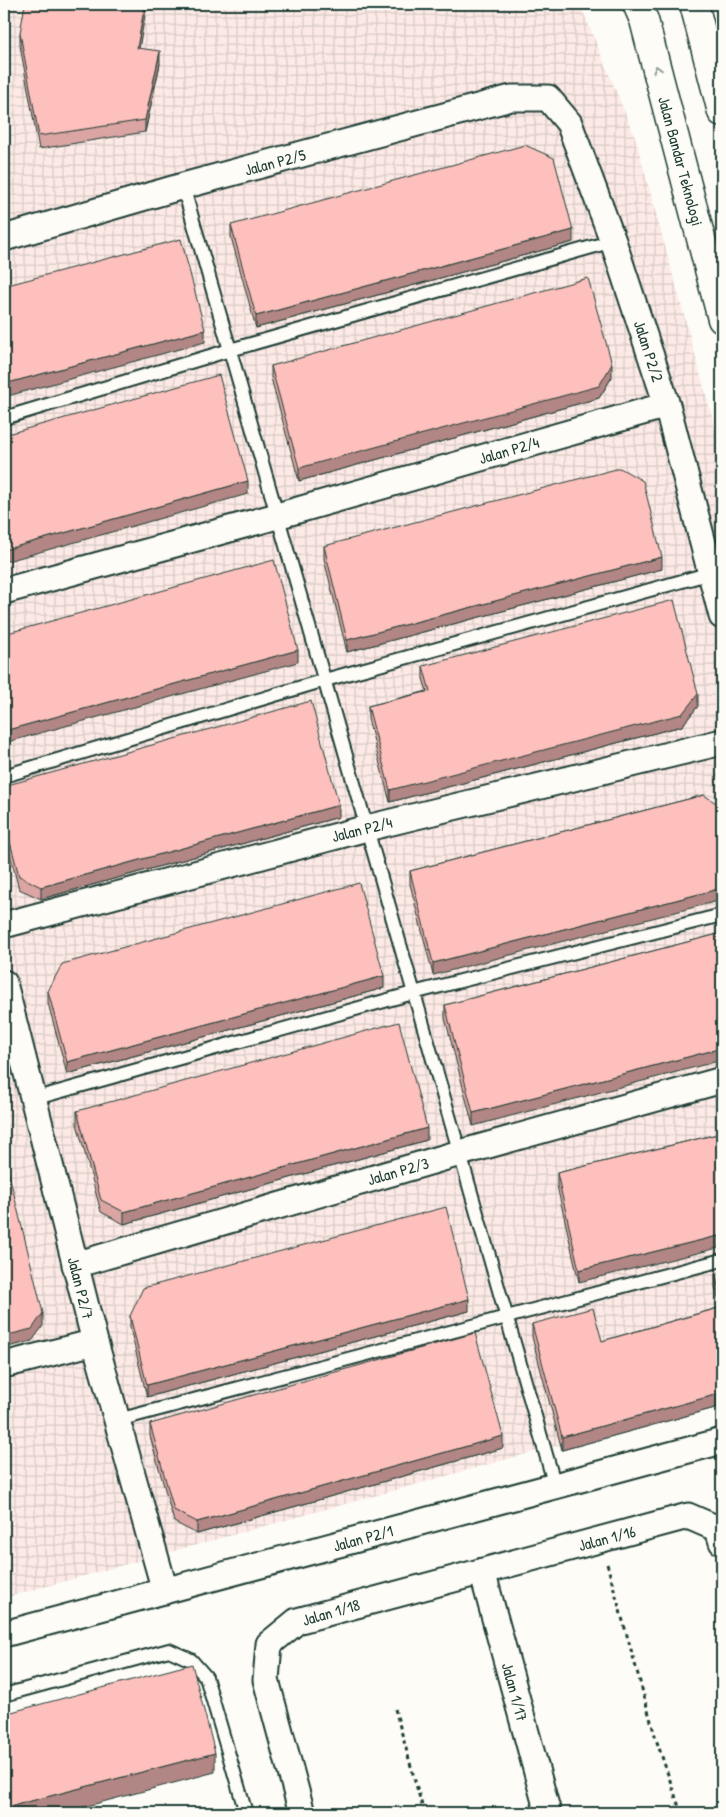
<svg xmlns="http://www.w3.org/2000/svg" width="726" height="1817" viewBox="0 0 726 1817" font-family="'Patrick Hand',sans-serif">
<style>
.industrial{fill:url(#industrial-grid)}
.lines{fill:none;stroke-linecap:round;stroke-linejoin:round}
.lane-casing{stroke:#1f3d34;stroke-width:16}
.street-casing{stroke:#1f3d34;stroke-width:29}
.secondary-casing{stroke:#1f3d34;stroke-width:31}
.path{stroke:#1f3d34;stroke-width:3;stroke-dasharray:4 4;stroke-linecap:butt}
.lane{stroke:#fdfcf7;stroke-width:12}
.street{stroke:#fdfcf7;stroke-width:25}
.secondary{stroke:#fdfcf7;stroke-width:28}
.wall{fill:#daa5a3;stroke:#1f3d34}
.shaded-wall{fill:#b18684;stroke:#1f3d34}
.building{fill:#fdc0bd;stroke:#1f3d34}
.oneway{stroke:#8e9c96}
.labels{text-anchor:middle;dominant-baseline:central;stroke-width:5;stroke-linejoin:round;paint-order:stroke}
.street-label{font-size:16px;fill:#1f3d34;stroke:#fdfcf7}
</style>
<defs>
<pattern id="industrial-grid" width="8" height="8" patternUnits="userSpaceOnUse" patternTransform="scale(1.25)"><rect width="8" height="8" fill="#fdeae6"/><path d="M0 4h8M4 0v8" fill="none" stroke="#d8cac6"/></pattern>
</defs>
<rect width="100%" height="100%" fill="#fdfcf7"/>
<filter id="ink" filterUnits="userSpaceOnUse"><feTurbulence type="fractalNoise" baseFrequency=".02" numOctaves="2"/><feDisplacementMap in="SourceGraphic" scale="10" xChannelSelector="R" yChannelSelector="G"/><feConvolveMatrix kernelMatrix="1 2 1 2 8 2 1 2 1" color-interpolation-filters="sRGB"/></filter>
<g filter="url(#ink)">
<path class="industrial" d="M4,4H580L635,137L722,453V1400L4,1598Z"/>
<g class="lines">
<g class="lane-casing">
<path id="lane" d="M183,186L555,1486
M4,418L230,350L613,241
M4,776L325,680L711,573
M33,1099L413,993L722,915
M118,1420L722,1260
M4,1695L169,1650L191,1660L206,1677L246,1813"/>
</g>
<g class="street-casing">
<path id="street" d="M4,238L183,186L511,98H548L569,123L613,241L667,405L722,616
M4,591L277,516L667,405
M4,925L367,828L722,742
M4,983L95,1342L165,1591
M75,1265L460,1153L722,1080
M4,1365L95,1342
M482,1571L548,1813
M4,1634L722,1441
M302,1813L266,1680L269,1644L297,1621L688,1516L718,1529L722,1542"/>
</g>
<g class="secondary-casing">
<path id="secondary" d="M637,4L644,20L722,319
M694,4L722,112"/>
</g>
<path class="path" d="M607,1564L656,1739L681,1813
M395,1709L424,1813"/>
<use href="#lane" class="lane"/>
<use href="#street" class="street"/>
<use href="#secondary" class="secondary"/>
</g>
<path class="wall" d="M20,33L139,48L160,64L145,132L39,149L20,46Z
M231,225L573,242L256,328L231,237Z
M271,366L612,377L599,398L299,481L271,378Z
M324,546L662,569L347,652L324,559Z
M423,666L698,706L682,726L390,802L368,719V706L427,691L423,679Z
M4,786L339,817L41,899L19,889L4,832Z
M704,795L433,975L410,884V871Z
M722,933L473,1126L445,1018V1005Z
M384,988L67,1074L48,1003V991Z
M77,1111L427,1140L124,1224L101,1212L77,1124Z
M722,1133L579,1282L557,1186V1173Z
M722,1272V1406L562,1450L532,1337V1324L602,1341L721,1307L715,1287V1274Z
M469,1311L147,1397L130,1328V1316Z
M150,1424L503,1448L197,1534L174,1522L150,1436Z"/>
<path class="shaded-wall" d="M145,4H147L137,60V48Z
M160,51V64L145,132V120Z
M573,230V242L256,328V316Z
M205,330V342L4,397V384Z
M612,364V377L599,398L299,481V468Z
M248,481V494L4,562V550Z
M662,557V569L347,652V640Z
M298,650V662L4,743V731Z
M698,694V706L682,726L390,802V790Z
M339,805V817L41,899V887Z
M722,888V900L433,975V963Z
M384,976V988L67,1074V1062Z
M722,1048V1060L473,1126V1113Z
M427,1128V1140L124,1224V1212Z
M722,1235V1247L579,1282V1270Z
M469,1299V1311L147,1397V1385Z
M43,1313V1326L32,1341L4,1348V1336Z
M722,1393V1406L562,1450V1437Z
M503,1436V1448L197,1534V1522Z
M215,1753V1772L61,1813H4V1808Z"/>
<path class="building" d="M25,4H145L137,48L160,51L145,120L39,136L20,33Z
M525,145L554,158L573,230L256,316L231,225Z
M181,239L205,330L4,384V286Z
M588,278L612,364L599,386L299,468L271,366Z
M219,375L248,481L4,550V435Z
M620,468L643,481L662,557L347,640L324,546Z
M274,560L298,650L4,731V634Z
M674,600L698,694L682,714L390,790L368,706L430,691L423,666Z
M311,701L339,805L41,887L19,876L4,819V786Z
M704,795L722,807V888L433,963L410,871Z
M359,883L384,976L67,1062L48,991L62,964Z
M722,933V1048L473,1113L445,1005Z
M399,1022L427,1128L124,1212L101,1200L77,1111Z
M722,1133V1235L579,1270L557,1173Z
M4,1154L43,1313L32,1329L4,1336Z
M446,1207L469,1299L147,1385L130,1316L143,1288Z
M722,1272V1302L715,1274Z
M722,1307V1393L562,1437L532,1324L593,1308L602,1341Z
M475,1333L503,1436L197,1522L174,1510L150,1424Z
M192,1664L215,1753L4,1808V1714Z"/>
<defs><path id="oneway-chevron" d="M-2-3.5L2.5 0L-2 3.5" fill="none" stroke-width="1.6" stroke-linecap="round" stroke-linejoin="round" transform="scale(1.25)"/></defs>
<use class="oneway" href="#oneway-chevron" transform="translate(657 69) rotate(-105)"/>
</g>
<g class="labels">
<g class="street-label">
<text transform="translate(681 161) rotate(75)">Jalan Bandar Teknologi</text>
<text transform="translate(275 162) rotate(-15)">Jalan P2/5</text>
<text transform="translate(649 351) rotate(72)">Jalan P2/2</text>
<text transform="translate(509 450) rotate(-16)">Jalan P2/4</text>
<text transform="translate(362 829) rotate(-14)">Jalan P2/4</text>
<text transform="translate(398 1171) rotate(-16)">Jalan P2/3</text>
<text transform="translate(81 1288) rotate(76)">Jalan P2/7</text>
<text transform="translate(363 1538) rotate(-15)">Jalan P2/1</text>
<text transform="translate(607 1538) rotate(-15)">Jalan 1/16</text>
<text transform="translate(331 1612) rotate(-16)">Jalan 1/18</text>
<text transform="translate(515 1692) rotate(75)">Jalan 1/17</text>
</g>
</g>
<rect width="726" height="1817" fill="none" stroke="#fdfcf7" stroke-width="20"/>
<rect x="10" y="10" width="706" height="1797" fill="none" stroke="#1f3d34" stroke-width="2" filter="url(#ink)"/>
</svg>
